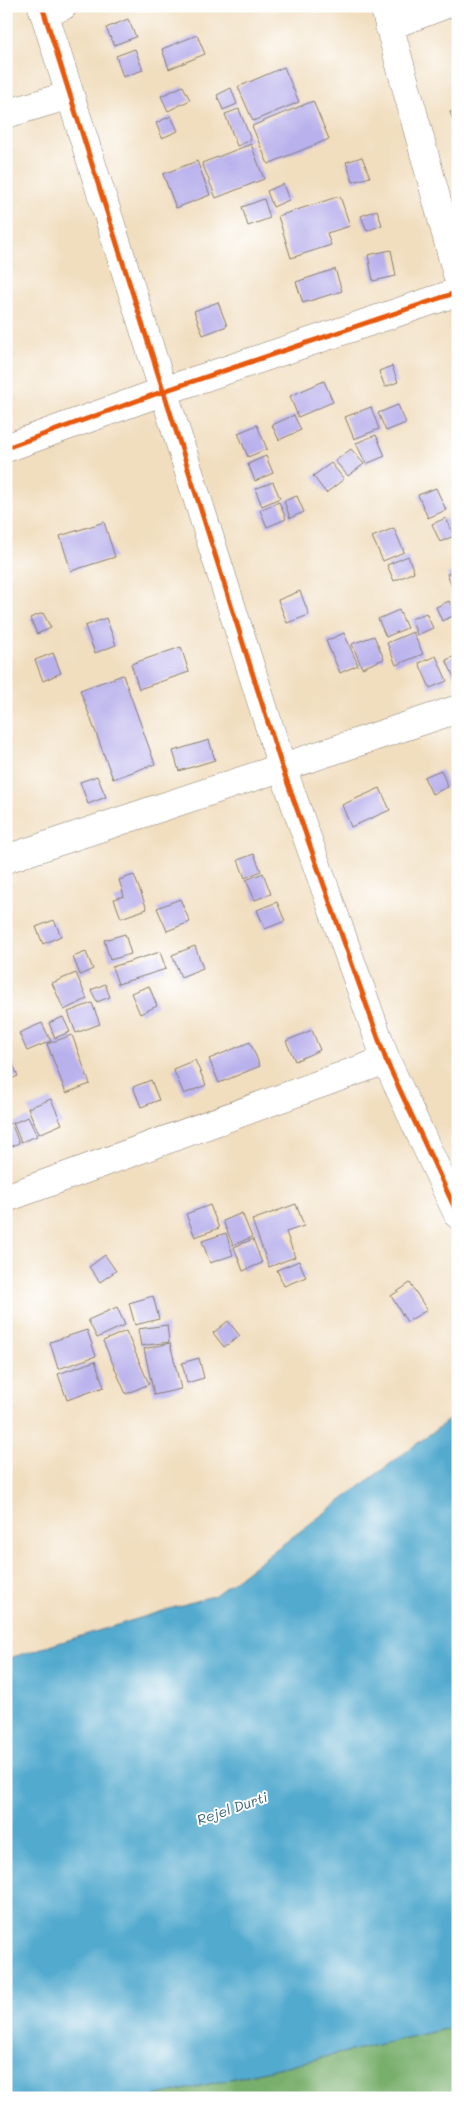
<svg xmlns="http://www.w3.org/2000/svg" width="464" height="2104" viewBox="0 0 464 2104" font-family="Mali,sans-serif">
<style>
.forest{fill:#78af6c;stroke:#4a6644}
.water{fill:#53aacf;stroke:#386376}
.building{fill:#b9b1ec}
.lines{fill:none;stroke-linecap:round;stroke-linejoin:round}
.street-casing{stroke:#867d6e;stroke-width:29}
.secondary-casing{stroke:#867d6e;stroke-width:29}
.street{stroke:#fff;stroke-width:28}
.secondary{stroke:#fff;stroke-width:28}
.cycleway-casing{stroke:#fff;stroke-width:8}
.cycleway{stroke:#e8590c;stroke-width:5}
.labels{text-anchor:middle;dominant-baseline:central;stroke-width:4;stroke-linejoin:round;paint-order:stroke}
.water-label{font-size:14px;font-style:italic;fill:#386376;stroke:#fff}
</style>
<rect width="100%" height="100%" fill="#fff"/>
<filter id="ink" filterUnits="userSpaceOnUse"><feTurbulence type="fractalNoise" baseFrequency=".02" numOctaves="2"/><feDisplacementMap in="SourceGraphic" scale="10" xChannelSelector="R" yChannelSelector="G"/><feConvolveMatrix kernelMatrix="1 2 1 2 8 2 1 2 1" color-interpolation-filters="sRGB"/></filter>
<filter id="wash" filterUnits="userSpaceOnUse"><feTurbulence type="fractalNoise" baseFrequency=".0096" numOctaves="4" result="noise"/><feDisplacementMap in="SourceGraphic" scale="20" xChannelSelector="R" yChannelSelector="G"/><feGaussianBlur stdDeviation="1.12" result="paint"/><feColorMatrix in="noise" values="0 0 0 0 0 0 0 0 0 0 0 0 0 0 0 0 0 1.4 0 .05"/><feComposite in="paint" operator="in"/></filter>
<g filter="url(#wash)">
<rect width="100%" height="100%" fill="#f1debf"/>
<path class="forest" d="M458,2026V2098H149Z"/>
<path class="water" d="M458,1413V2026L149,2098H6V1659L215,1595Z"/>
<g id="blocks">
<path class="building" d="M128,19L136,37L114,45L106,28Z
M197,35L205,54L169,69L162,49Z
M135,49L143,70L123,77L116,56Z
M284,67L299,102L253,121L238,87Z
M183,86L190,100L168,111L161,96Z
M231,88L237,104L223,110L217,95Z
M313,101L329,139L268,164L252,126Z
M239,109L251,140L237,146L225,114Z
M458,110V133L450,112Z
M171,116L178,131L162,138L156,123Z
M251,144L264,179L216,198L202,163Z
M362,157L370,177L353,182L346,162Z
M197,161L210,195L176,208L163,174Z
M283,184L289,200L273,207L267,191Z
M340,196L350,226L327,233L331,245L291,258L278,216Z
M264,199L270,218L248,226L242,207Z
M377,210L382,225L367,231L361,216Z
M391,250L396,276L373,281L368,255Z
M335,269L342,291L303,303L296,282Z
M218,302L227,326L203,335L194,311Z
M392,366L398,382L385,387L379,371Z
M324,381L333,402L298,417L290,396Z
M398,405L406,423L386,431L378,413Z
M371,407L379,429L354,439L345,417Z
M294,415L301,430L279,440L272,425Z
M257,425L267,449L248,457L238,433Z
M376,435L385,456L366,464L356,443Z
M351,449L364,464L348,476L335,461Z
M266,456L273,473L255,481L248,464Z
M331,463L344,479L326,493L313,476Z
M273,482L280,498L262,506L255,489Z
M436,488L446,510L428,518L418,495Z
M297,496L304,512L290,518L284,501Z
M279,502L286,519L267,527L260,510Z
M446,518L454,536L440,542L432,524Z
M104,522L115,557L71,571L60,536Z
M394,528L404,552L383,561L372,537Z
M408,556L414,572L394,581L387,565Z
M458,570V601L447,574Z
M300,591L309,615L287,623L278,600Z
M449,601L455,615L442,621L436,607Z
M399,610L407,628L386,637L378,619Z
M43,613L51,628L37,634L30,618Z
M426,613L433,628L417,635L411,619Z
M106,618L116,645L95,653L85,626Z
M413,632L423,654L396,665L387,643Z
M344,633L358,665L340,673L326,641Z
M374,636L384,659L362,668L352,644Z
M181,647L189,672L139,689L131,664Z
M53,653L61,673L43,681L35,660Z
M458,655V675L454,677L446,660Z
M436,656L447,681L430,688L419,663Z
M123,675L155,764L113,779L80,690Z
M209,740L215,760L179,771L173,751Z
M441,770L448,787L432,794L424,777Z
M97,776L106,797L88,804L80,782Z
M380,788L390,810L351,827L342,805Z
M254,854L261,871L245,878L238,860Z
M263,873L271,894L255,900L246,880Z
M134,875L147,909L121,918L114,899L124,896L119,880Z
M180,899L190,922L167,931L157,908Z
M277,902L285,921L265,929L257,910Z
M54,920L61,936L43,944L36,927Z
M125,934L131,954L110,960L104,940Z
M195,946L203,968L181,977L172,955Z
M86,952L93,969L80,975L73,957Z
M160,952L166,969L118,984L112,967Z
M76,973L87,999L64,1010L52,983Z
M105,984L110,997L97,1002L91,990Z
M149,986L157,1006L140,1014L131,993Z
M92,1003L100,1024L76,1033L68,1012Z
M63,1017L70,1032L55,1038L49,1023Z
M42,1023L51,1041L27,1051L19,1033Z
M312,1030L320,1050L295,1061L286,1041Z
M72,1035L90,1084L66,1093L47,1044Z
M250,1042L260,1066L219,1083L209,1059Z
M6,1049L18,1076L6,1081Z
M195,1060L206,1085L184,1094L173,1069Z
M151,1080L159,1100L141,1107L133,1087Z
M51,1099L62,1124L39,1134L28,1108Z
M28,1117L37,1136L21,1142L13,1123Z
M11,1123L19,1143L6,1149V1125Z
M296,1204L304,1226L286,1232L295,1257L269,1267L252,1220Z
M210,1205L219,1228L195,1237L186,1214Z
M242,1213L252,1237L233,1245L223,1221Z
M226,1233L233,1255L210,1263L202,1241Z
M253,1239L262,1263L243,1271L234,1247Z
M105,1255L116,1271L100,1282L89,1267Z
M299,1261L306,1277L284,1286L277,1270Z
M410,1283L427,1310L407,1322L391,1296Z
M153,1296L159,1319L135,1325L129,1303Z
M117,1307L125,1325L97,1338L88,1320Z
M228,1321L240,1336L224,1347L213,1333Z
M167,1325L169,1342L141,1346L138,1329Z
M87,1330L96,1356L58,1369L50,1342Z
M126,1331L149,1384L126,1394L103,1341Z
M170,1343L181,1389L154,1395L144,1349Z
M199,1358L204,1378L187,1383L182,1363Z
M95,1361L104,1387L67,1400L58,1374Z"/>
</g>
</g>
<g filter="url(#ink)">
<use href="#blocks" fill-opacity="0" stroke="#867d6e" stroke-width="1"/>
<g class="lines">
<g class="street-casing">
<path id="street" d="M384,6L458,278
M44,13L63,6
M389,26L442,6
M6,114L70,95
M6,448L164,391L458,292
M6,859L458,709
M6,1198L386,1060"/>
</g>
<g class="secondary-casing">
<path id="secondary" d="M42,6L282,767L386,1060L458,1215"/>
</g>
<use href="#street" class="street"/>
<use href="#secondary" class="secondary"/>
<g class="cycleway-casing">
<path id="cycleway" d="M42,6L282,767L386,1060L458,1215
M6,448L164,391L458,292"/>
</g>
<use href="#cycleway" class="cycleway"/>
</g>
</g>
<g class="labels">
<g class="water-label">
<text transform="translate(232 1808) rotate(-19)">Rejel Durti</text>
</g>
</g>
<rect width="464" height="2104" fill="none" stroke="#fff" stroke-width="25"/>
</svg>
